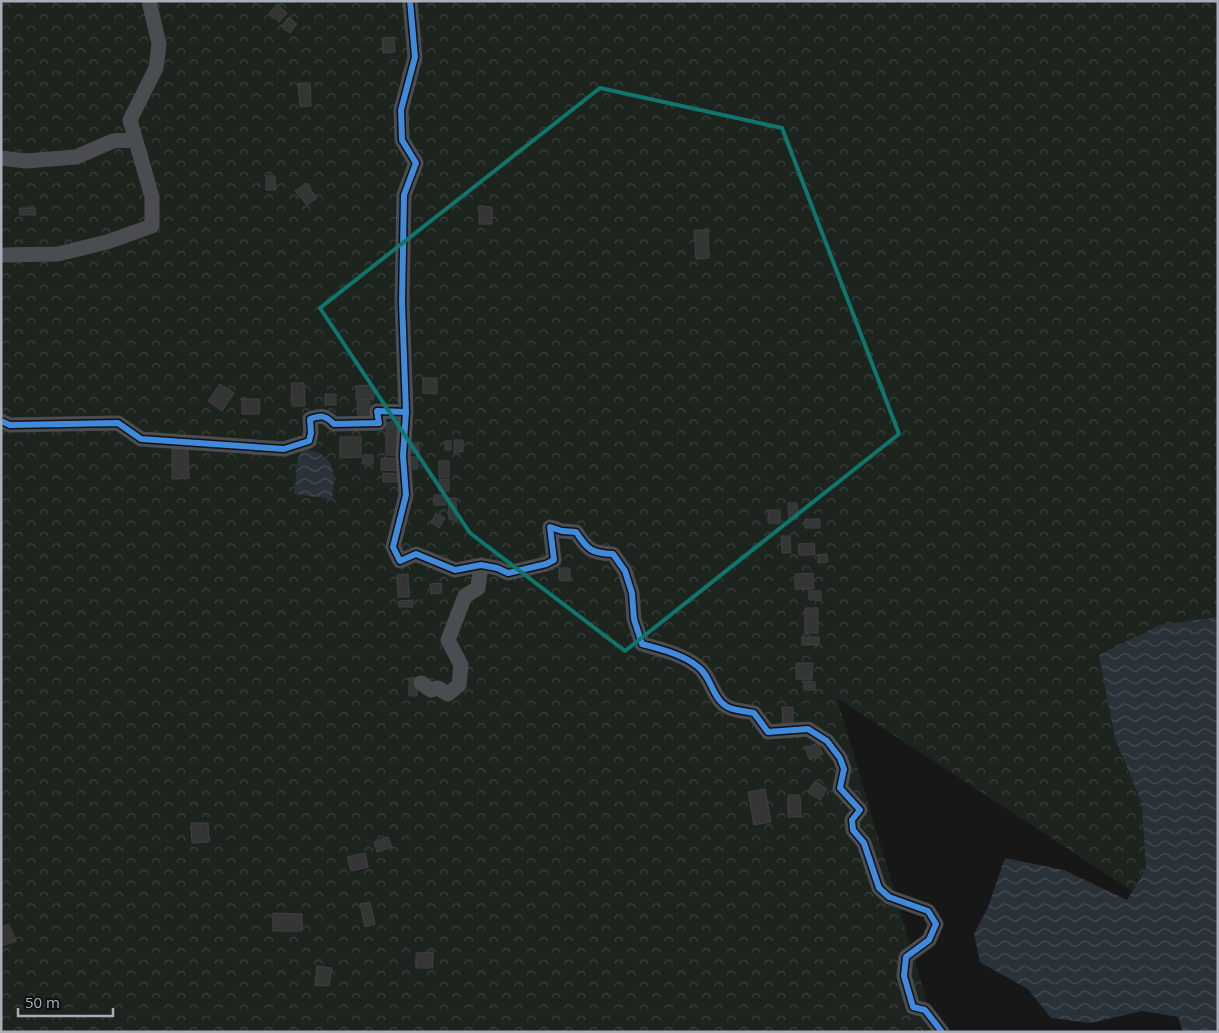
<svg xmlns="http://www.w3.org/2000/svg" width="1219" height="1033" viewBox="0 0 1219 1033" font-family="'Open Sans',sans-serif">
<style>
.forest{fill:url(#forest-crowns)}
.water{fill:url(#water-waves)}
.building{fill:#353536;stroke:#3f4043}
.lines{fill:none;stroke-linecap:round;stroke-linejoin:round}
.minor{stroke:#4b4c50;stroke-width:15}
.cycleway-casing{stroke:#111113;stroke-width:9}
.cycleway{stroke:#408adc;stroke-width:6}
.marked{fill:none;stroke:#0f766e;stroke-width:4;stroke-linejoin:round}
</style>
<defs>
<pattern id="forest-crowns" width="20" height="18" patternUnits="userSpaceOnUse" patternTransform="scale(1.25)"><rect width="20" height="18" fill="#1d241e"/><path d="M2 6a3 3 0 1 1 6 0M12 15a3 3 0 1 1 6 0" fill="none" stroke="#3b413d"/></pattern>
<pattern id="water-waves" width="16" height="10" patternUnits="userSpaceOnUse" patternTransform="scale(1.25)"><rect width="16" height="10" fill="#2a3239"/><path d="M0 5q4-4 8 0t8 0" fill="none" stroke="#464d54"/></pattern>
</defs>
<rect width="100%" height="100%" fill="#171717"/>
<path class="forest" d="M1,1H1218V947L837,698L936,1032H1Z"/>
<path class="water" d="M302,449C334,452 337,471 332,499L294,494C297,479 295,461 302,449Z
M1218,617V1032H1183L1178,1017L1142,1011L1091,1023L1051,1018L1028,989L980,962L974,934L988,907L1005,858L1064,870L1127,900L1146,869L1142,804L1115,738L1099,655L1160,625Z"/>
<path class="building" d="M277,4L287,13L279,22L269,13Z
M289,17L297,24L290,33L281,26Z
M394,37L395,52L383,53L382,38Z
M298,83H310L311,106L300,107Z
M266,176H275L276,190H266Z
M306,183L317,198L307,205L295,191Z
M479,206L492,207V224H479Z
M19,208H35L36,215H20Z
M694,230H708L709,258L696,259Z
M423,378H437V394L423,393Z
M291,383H304L305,406H292Z
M220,384L234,393L222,411L208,401Z
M374,385V399L356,400V386Z
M325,394H336V405H325Z
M242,399H260L259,414H242Z
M357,401H370L371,418H358Z
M386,423H399L400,455H386Z
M340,437H361V457L340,458Z
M454,440H463V452H454Z
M445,441H451V450H445Z
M406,443H419V453H407Z
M188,448L189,478L172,479V449Z
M363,455H373V464H362Z
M408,457H417L418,469H408Z
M381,458H401L400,471L381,470Z
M439,461H449V477H439Z
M383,473L399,474V482H383Z
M439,479H449V491H439Z
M434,495H446V505H434Z
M448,498H456L457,520H449Z
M788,503H797L798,519L789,520Z
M768,510H780V523H768Z
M436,513L445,518L439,528L431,523Z
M805,519H820V528H805Z
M781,536H790L791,553H782Z
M814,543L815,555H799L798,544Z
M827,554L828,562L818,563V555Z
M559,568H570V581L559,580Z
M813,573L814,589H795V574Z
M408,574L409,597H398L397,575Z
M441,583L442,593L431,594L430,584Z
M809,591H821V600H809Z
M413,600V607H399V601Z
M805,608H818V633H805Z
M802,637H819V645H802Z
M796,663H813L812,679H796Z
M409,678H417V696H409Z
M804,681L815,682V690H804Z
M782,707H793V726H783Z
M818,743L823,754L810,760L805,748Z
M815,781L827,789L820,800L808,792Z
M765,789L771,822L754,825L748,792Z
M788,795H800L801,817H788Z
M191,823H208L209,842L192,843Z
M388,837L392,847L377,852L374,842Z
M365,853L368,867L351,871L347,857Z
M370,902L375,924L365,927L360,904Z
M273,913L302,914V931H273Z
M9,924L16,941L2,946L1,927Z
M433,952V968H416V953Z
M317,966L332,968L329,986L315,985Z"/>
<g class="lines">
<path class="minor" d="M410,1L415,57L401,110L402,140L416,163L404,195L402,302L406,412L403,456L406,495L393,547L400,561L416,554L455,570L481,565L497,568L508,573L546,564L554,560L550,527L562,531L576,532C588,550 591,553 613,554L625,571L632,593L634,619L642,644C660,649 682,654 697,666C712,676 712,701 730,708C737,711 746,711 754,713L768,732L808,729L827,741L840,758L844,769L840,788L860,810L852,820L853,830L864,843L879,888L889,897L928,911L936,924L929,940L906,957L904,976L913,1007L925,1010L942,1032
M1,158L26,161L76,157L113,141L135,139
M1,255L58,254L107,242L152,226V197L130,120L156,68L159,44L149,1
M1,421L10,425L118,423L141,439L284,449L309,441L311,433L310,419C321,415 325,415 334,424L379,423L377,411L406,412
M421,683L431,690L438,688L448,694L459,685L461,665L448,640L465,596L478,588L481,565"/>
<g class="cycleway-casing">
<path id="cycleway" d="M410,1L415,57L401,110L402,140L416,163L404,195L402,302L406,412L403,456L406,495L393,547L400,561L416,554L455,570L481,565L497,568L508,573L546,564L554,560L550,527L562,531L576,532C588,550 591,553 613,554L625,571L632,593L634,619L642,644C660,649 682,654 697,666C712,676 712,701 730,708C737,711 746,711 754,713L768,732L808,729L827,741L840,758L844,769L840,788L860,810L852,820L853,830L864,843L879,888L889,897L928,911L936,924L929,940L906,957L904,976L913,1007L925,1010L942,1032
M1,421L10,425L118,423L141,439L284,449L309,441L311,433L310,419C321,415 325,415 334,424L379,423L377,411L406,412"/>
</g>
<use href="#cycleway" class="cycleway"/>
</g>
<path class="marked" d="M600,88L782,128L899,434L625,651L470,533L320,308Z"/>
<rect width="1219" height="1033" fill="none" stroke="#a8adb8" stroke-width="5"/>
<path d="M18 1008v8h95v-8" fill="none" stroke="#a8adb8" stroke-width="2.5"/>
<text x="25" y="1008" font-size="15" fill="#a8adb8" stroke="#111113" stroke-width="4" paint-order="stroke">50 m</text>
</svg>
